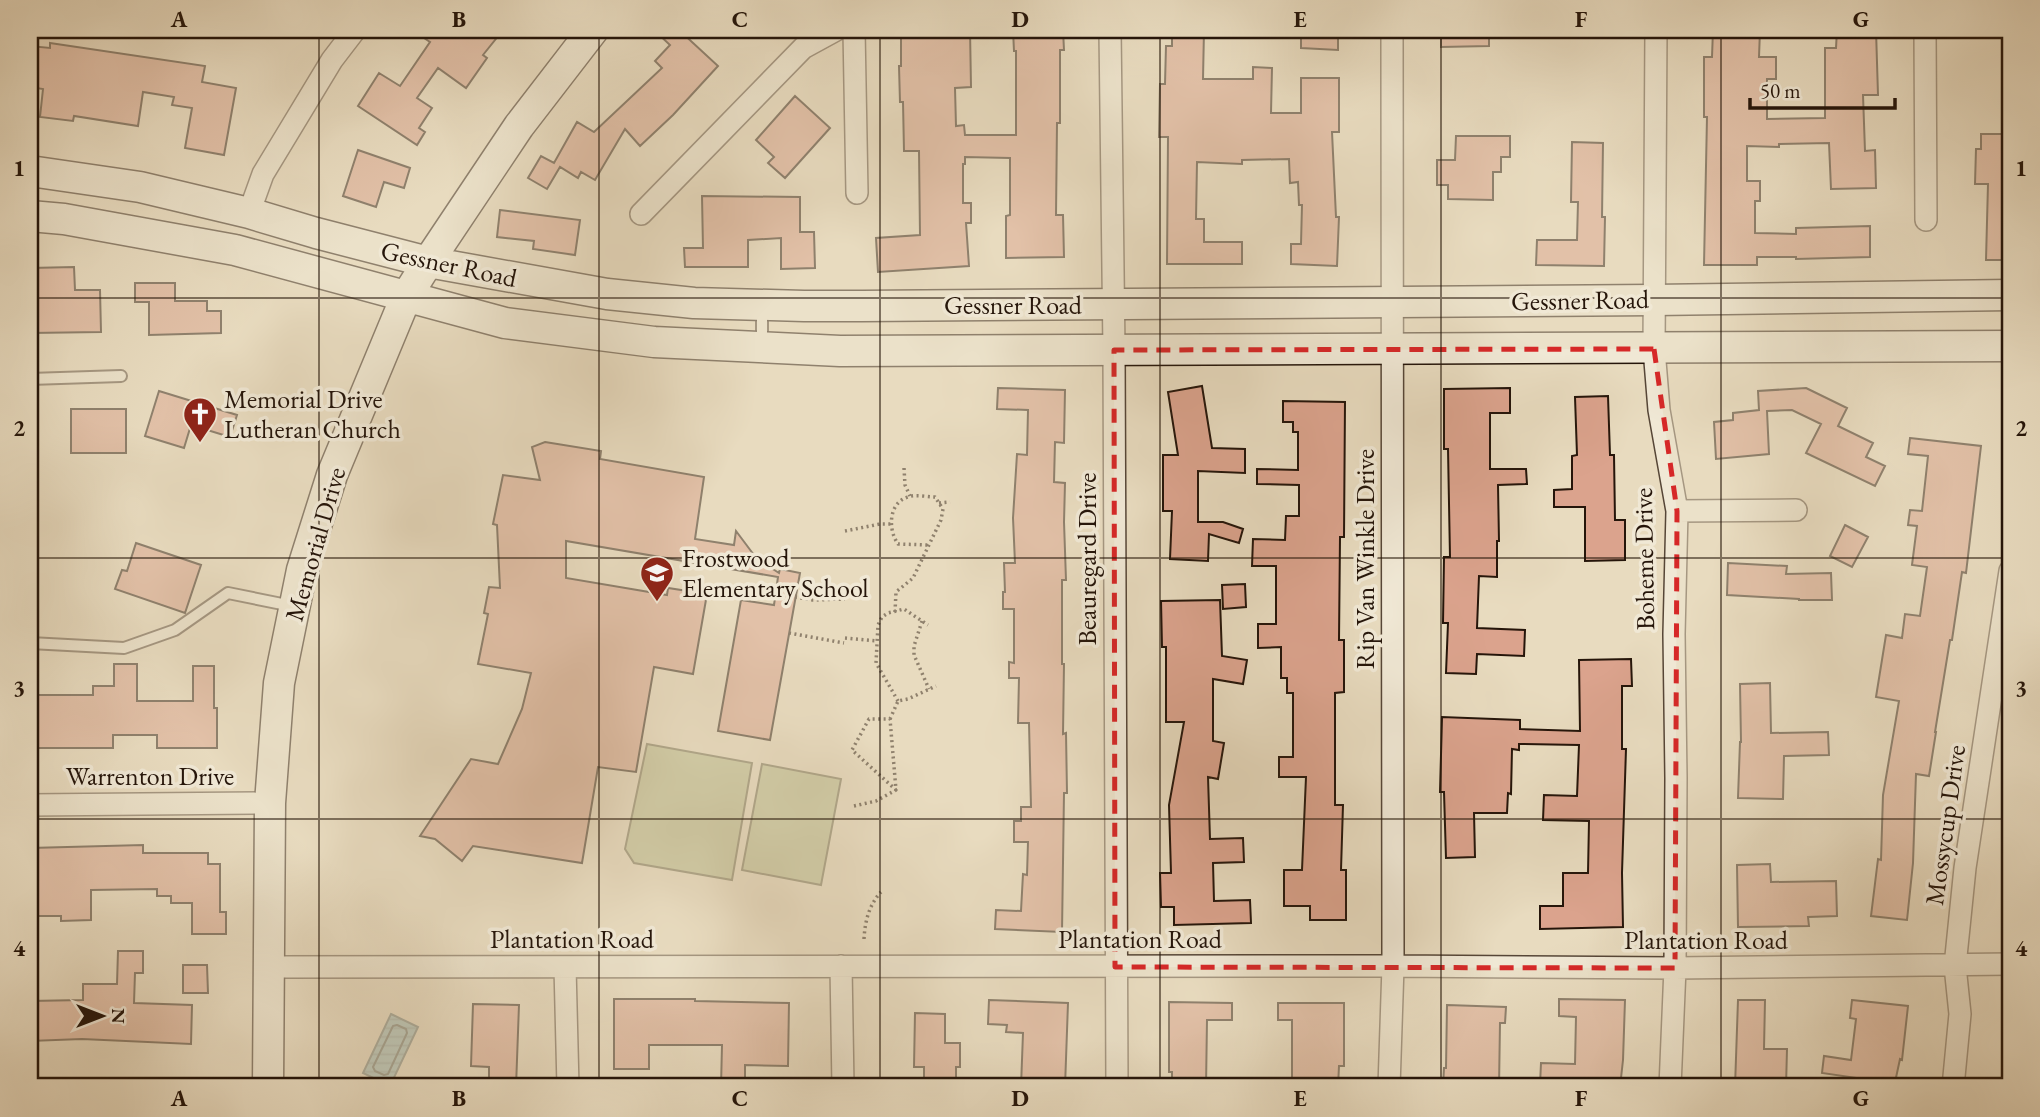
<svg xmlns="http://www.w3.org/2000/svg" width="2040" height="1117" viewBox="0 0 2040 1117" font-family="'EB Garamond',serif">
<style>
.pitch{fill:#babf8f;stroke:#706a4c;stroke-width:2}
.water{fill:url(#water-rules);stroke:#6a7872;stroke-width:2}
.lines{fill:none;stroke-linecap:round;stroke-linejoin:round}
.shore{stroke:#5e6861;stroke-width:2}
.building{fill:#dba38d;stroke:#25150a;stroke-width:2}
.lane-casing{stroke:#564637;stroke-width:14}
.street-casing{stroke:#564637;stroke-width:24}
.secondary-casing{stroke:#25150a;stroke-width:33}
.path{stroke:#25150a;stroke-width:3.5;stroke-dasharray:2 3.5;stroke-linecap:butt}
.lane{stroke:#f0e8d5;stroke-width:10}
.street{stroke:#f0e8d5;stroke-width:21}
.secondary{stroke:#f0e8d5;stroke-width:30}
.marked{fill:none;stroke:#d62828;stroke-width:5;stroke-dasharray:14 9;stroke-linejoin:round}
.grid{fill:none;stroke:#25150a;stroke-width:2;stroke-opacity:0.55}
.labels{text-anchor:middle;dominant-baseline:central;stroke-width:7;stroke-linejoin:round;paint-order:stroke}
.street-label{font-size:26px;fill:#25150a;stroke:#f0e8d5}
.poi-label{font-size:26px;fill:#25150a;stroke:#f0e8d5;text-anchor:start}
.neatline{fill:none;stroke:#25150a;stroke-width:2.5}
.grid-label{font-size:23px;text-anchor:middle;font-weight:bold;fill:#25150a}
</style>
<defs>
<pattern id="water-rules" width="6" height="5" patternUnits="userSpaceOnUse" patternTransform="scale(1.75)"><rect width="6" height="5" fill="#98bab8"/><path d="M0 2.5h6" fill="none" stroke="#839f9d"/></pattern>
</defs>
<rect width="100%" height="100%" fill="#e8dbbf"/>
<filter id="stains"><feTurbulence type="fractalNoise" baseFrequency=".00286" numOctaves="4"/><feColorMatrix values="0 0 0 0 .2 0 0 0 0 .09 0 0 0 0 .02 0 0 0 .5 -.17"/></filter>
<radialGradient id="worn" r=".72"><stop offset=".6" stop-color="#630" stop-opacity="0"/><stop offset="1" stop-color="#630" stop-opacity=".3"/></radialGradient>
<path class="pitch" d="M647,744L752,763L732,880L634,863L625,849Z
M762,764L841,779L821,885L742,870Z"/>
<path class="water" d="M391,1014L418,1027L390,1086L363,1073Z"/>
<g class="lines">
<path class="shore" d="M397,1025L406,1029L407,1033L388,1074L384,1075L375,1071L373,1067L393,1026Z"/>
</g>
<path class="building" d="M412,30H503L483,55L487,58L466,88L438,68L417,98L432,108L419,128L425,132L417,145L358,106L379,73L400,86L430,42Z
M654,30H679L718,66L673,115L640,146L625,129L595,180L581,172L578,178L560,167L547,189L528,178L541,156L554,163L577,122L594,132L662,68L655,61L670,45Z
M901,30H970L971,87L955,88L956,126L964,125L965,135H1016V51H1014L1013,30H1063L1064,50H1060V123H1057L1056,215H1063L1064,257L1006,258V216L1010,215V158L965,157V164H963V203H971V223H966L969,266L878,272L876,238L920,235L919,151H904L903,102H900L899,66H901Z
M1172,30H1204L1203,79H1253V67L1272,68L1271,113H1301V78H1339V132H1332L1336,217H1339L1337,266L1291,264V244H1301L1302,205H1299L1298,182L1290,183L1289,159L1242,160V164L1197,162L1196,219H1204V242H1242V264H1167L1168,137H1159L1160,84H1165L1166,46H1172Z
M1301,30H1338V50L1301,48Z
M1441,30H1489V46L1441,47Z
M1713,30H1760L1759,57H1776V79H1767V119L1825,118V48H1836L1837,30H1876L1878,95H1863L1865,151L1875,150L1876,188L1831,189L1829,143L1779,144V147L1747,146V181H1760V201H1755V233L1796,234V228L1870,226V257L1796,259V257H1757V265H1704L1707,117H1704V57H1712Z
M50,43L205,66L202,82L236,88L224,155L185,148L192,108L172,105L174,97L143,92L138,126L74,116L73,121L40,117L43,89L30,87V46L50,48Z
M795,96L830,128L785,178L768,163L774,157L756,140Z
M1981,134H2010V260H1986L1988,184H1975L1976,149H1981Z
M1456,136H1510V157H1501V172H1493V200L1448,199V185H1437V160H1455Z
M1572,142L1603,143L1602,217H1605L1604,266L1536,265L1537,240H1577L1578,202H1571Z
M358,150L410,168L404,188L384,182L376,207L343,196Z
M702,196L800,197V232H814L815,268L781,269V238L748,240V267H685L684,248H703Z
M500,210L580,220L575,255L533,249L534,241L497,237Z
M74,267L75,290H100L101,332L30,333V268Z
M135,283H175V301H207V311H221V333L149,335V302H135Z
M1202,386L1212,448L1245,449V473L1198,471V522H1223L1243,529L1239,543L1209,534L1208,561L1170,559L1172,511H1163V455H1178L1168,392Z
M998,388L1065,390L1064,443L1055,442L1054,482L1065,483L1064,522L1066,580H1062V664H1064L1063,734L1066,733L1067,793H1064L1062,932L995,929L996,910L1021,911L1023,874L1027,875L1028,842H1014V821H1021V807H1031L1029,723H1018L1019,678H1009V662L1014,663V609H1003V592H1005L1004,563H1015L1013,518L1017,454L1027,455L1028,410L997,409Z
M1510,388V413H1490V469H1526L1527,484L1498,485L1499,541H1497V577L1479,576L1477,628L1525,630L1524,656L1477,654L1476,674L1446,673L1448,623H1443L1444,557H1450L1448,449H1444V389Z
M1806,388L1847,408L1838,426L1873,443L1866,457L1885,466L1875,486L1806,453L1821,424L1792,410L1767,411L1769,454L1716,459L1714,422L1733,420V413L1759,410L1758,391Z
M159,391L237,415L230,437L191,425L184,448L145,436Z
M1608,396L1610,455H1614L1615,520H1625V560L1585,561V507H1554V490L1572,489V456L1577,455L1575,397Z
M1283,401L1345,402L1344,537H1340L1339,640H1344V692L1335,693V805H1343L1341,870H1346V920H1310V906H1284V870H1302L1306,777H1279V757H1293V693H1287V678H1281V647L1258,648V624H1276V566H1252L1253,539L1285,540L1286,516H1299V485L1257,484V469L1298,470V432H1293V422H1283Z
M71,409H126V453H71Z
M1910,438L1981,446L1966,573L1962,572L1952,640H1950L1935,732H1936L1929,776L1916,774L1913,863L1907,920L1871,916L1878,859L1881,860L1883,795L1899,701L1876,697L1886,635L1902,638L1905,614L1920,616L1927,567L1912,565L1917,526L1908,525L1910,510L1922,511L1928,456L1908,454Z
M545,442L601,451L600,459L704,477L695,539L734,545L736,531L757,559L779,573L780,569L800,573L770,740L718,731L741,600L774,605L778,577L566,541V578L667,595L668,588L707,594L693,674L654,667L636,772L598,767L582,863L473,846L462,861L435,839L420,836L471,759L498,764L522,709L531,673L478,664L488,614L484,613L489,587L500,588L497,525L493,524L503,475L540,480L532,447Z
M1845,525L1868,537L1852,567L1830,556Z
M136,543L201,565L185,613L115,589L122,570L127,571Z
M1728,563L1787,566L1786,574L1831,573L1832,600H1799V599L1727,595Z
M1245,584L1246,607L1223,609L1222,585Z
M1220,600L1222,656L1247,660L1243,684L1213,679V741L1224,743L1218,779L1208,777L1210,839L1243,838L1244,862L1213,863L1214,901L1250,900L1251,923L1174,925V907H1161L1160,873H1171L1169,805L1184,722H1166V647H1162L1161,601Z
M1631,659L1632,686H1622V749H1626L1622,873L1623,927L1540,929V906H1563V873H1588L1589,821L1543,820L1544,795L1577,796L1579,745L1519,744V750L1512,749L1511,794L1508,793L1507,813H1474L1475,857L1446,858L1444,792H1440L1442,717L1520,720V729L1580,731L1579,660Z
M114,664H137V701H193V666H214V708H217V748H157V735H113V748H30V695H93V686H114Z
M1770,683L1771,733L1828,732L1829,755L1784,756L1783,799L1738,798L1740,742H1741L1740,684Z
M143,845V853H208V864H220V912H226V934H192V903H171V896H157V889L91,890V920L61,921V916H30V848Z
M1770,864L1771,882L1836,881L1837,916L1808,917L1809,926L1738,927L1737,865Z
M118,951H143V973H135L134,1003L192,1005L191,1044L82,1039L30,1041V1001L83,1000V984H117Z
M183,965H207L208,993H183Z
M614,999H695V1001L789,1003L788,1066L745,1065V1087H721L722,1045H649V1069H614Z
M1559,999L1625,1000L1623,1060L1620,1087L1540,1085L1541,1063L1575,1064L1576,1017L1559,1016Z
M989,1000L1068,1003L1065,1087H1021L1023,1033L1006,1032L1007,1025L988,1024Z
M1738,1000H1765L1764,1049H1787L1786,1087H1735Z
M1852,1000L1908,1006L1902,1060L1900,1059L1894,1087H1855L1857,1078L1822,1073L1824,1056L1851,1060L1856,1019L1850,1018Z
M1169,1002L1232,1003V1020H1207L1206,1087H1172V1072H1169Z
M1278,1003H1344V1066H1339L1338,1087H1292V1020H1278Z
M473,1004L519,1005L516,1087H489V1067L471,1066Z
M1447,1005L1506,1007L1505,1023H1500L1499,1087H1443L1444,1068H1446Z
M915,1013L945,1014V1043H960V1067H956V1087H924V1067H914Z"/>
<g class="lines">
<g class="lane-casing">
<path id="lane" d="M762,308V344
M30,379L121,376
M30,643L124,648L175,630L228,593L292,606"/>
</g>
<g class="street-casing">
<path id="street" d="M854,30L857,193
M1110,30L1114,350L1117,1087
M1656,30L1654,349L1659,410L1677,511L1674,634L1676,778L1675,968L1670,1087
M1925,30L1926,220
M249,213L263,174L332,60L355,30
M641,214L803,48L836,30
M1677,511L1796,510
M30,805L270,803
M841,966L843,1087
M269,967L1393,966L1675,968L2010,964
M565,967L568,1087
M1389,1087L1393,966L1392,30
M1953,1087L1960,1014L1955,966L1965,868L2010,571"/>
</g>
<g class="secondary-casing">
<path id="secondary" d="M30,171L140,187L249,213L316,233L428,262L607,294L694,303L804,306H862L1654,300L2010,295
M30,216L64,219L235,250L505,323L654,342L840,351L2010,346
M268,1087L270,803L279,683L302,570L332,475L406,297L428,262L519,126L593,30"/>
</g>
<path class="path" d="M904,468L905,485L910,496
M939,503L950,502
M845,531L880,524H892
M795,597L813,600L845,599
M895,612L896,592L913,578L941,520L943,509L935,497C927,497 916,494 908,497C888,503 888,530 898,544L928,545
M922,621L914,646V655L929,689
M789,633L844,643
M845,638L877,641
M898,701L876,663L878,625L882,617L888,613L904,609L928,625
M890,719L898,701L908,699L936,686
M854,806L876,801L896,790L890,719H869L852,750L896,790
M864,939C865,921 869,905 881,892"/>
<use href="#lane" class="lane"/>
<use href="#street" class="street"/>
<use href="#secondary" class="secondary"/>
</g>
<path d="M0 0H2040V1117H0ZM1654,349L1677,511L1675,968L1115,967L1114,350Z" fill="#e8dbbf" fill-opacity=".55" fill-rule="evenodd"/>
<path class="marked" d="M1654,349L1677,511L1675,968L1115,967L1114,350Z"/>
<path class="grid" d="M319,30V1087M599,30V1087M880,30V1087M1160,30V1087M1441,30V1087M1721,30V1087M30,298H2010M30,558H2010M30,819H2010"/>
<defs>
<g id="church-pin" transform="scale(1.75)"><path d="M0 17L-7.5 6A9.5 9.5 0 1 1 7.5 6Z" fill="#8f2418" stroke="#f0e8d5"/><path d="M-1.2-6h2.4v3.5h3.3v2.4h-3.3V6h-2.4V-.1h-3.3v-2.4h3.3Z" fill="#fff"/></g>
<g id="school-pin" transform="scale(1.75)"><path d="M0 17L-7.5 6A9.5 9.5 0 1 1 7.5 6Z" fill="#8f2418" stroke="#f0e8d5"/><path d="M0-5L7-2L0 1L-7-2ZM-4 1L0 2.5L4 1V4Q0 6-4 4Z" fill="#fff"/></g>
</defs>
<g fill-rule="evenodd">
<use href="#church-pin" x="200" y="414"/>
<use href="#school-pin" x="657" y="573"/>
</g>
<g class="labels">
<g class="street-label">
<text transform="translate(449 264) rotate(12)">Gessner Road</text>
<text transform="translate(1580 300) rotate(-1)">Gessner Road</text>
<text x="1013" y="305">Gessner Road</text>
<text transform="translate(315 544) rotate(-74)">Memorial Drive</text>
<text transform="translate(1087 559) rotate(-90)">Beauregard Drive</text>
<text transform="translate(1365 559) rotate(-90)">Rip Van Winkle Drive</text>
<text transform="translate(1644 559) rotate(-91)">Boheme Drive</text>
<text x="150" y="776">Warrenton Drive</text>
<text transform="translate(1945 825) rotate(-82)">Mossycup Drive</text>
<text x="572" y="939">Plantation Road</text>
<text x="1140" y="939">Plantation Road</text>
<text x="1706" y="940">Plantation Road</text>
</g>
<g class="poi-label">
<text x="224" y="399">Memorial Drive<tspan x="224" dy="30">Lutheran Church</tspan></text>
<text x="682" y="558">Frostwood<tspan x="682" dy="30">Elementary School</tspan></text>
</g>
</g>
<rect width="2040" height="1117" fill="none" stroke="#e8dbbf" stroke-width="77"/>
<g transform="translate(102 1016) rotate(90)" stroke="#f0e8d5" stroke-width="5" paint-order="stroke">
<path d="M0-5L12 26L0 18L-12 26Z" fill="#25150a"/>
<text y="-10" font-size="19" font-weight="bold" text-anchor="middle" fill="#25150a">N</text>
</g>
<path d="M1750 98v10h145v-10" fill="none" stroke="#25150a" stroke-width="3.5"/>
<text x="1760" y="98" font-size="21" fill="#25150a" stroke="#f0e8d5" stroke-width="5" paint-order="stroke">50 m</text>
<rect x="38" y="38" width="1964" height="1040" class="neatline"/>
<g class="grid-label">
<text x="179" y="27">A</text>
<text x="459" y="27">B</text>
<text x="740" y="27">C</text>
<text x="1020" y="27">D</text>
<text x="1300" y="27">E</text>
<text x="1581" y="27">F</text>
<text x="1861" y="27">G</text>
<text x="19" y="176">1</text>
<text x="2021" y="176">1</text>
<text x="19" y="436">2</text>
<text x="2021" y="436">2</text>
<text x="19" y="696">3</text>
<text x="2021" y="696">3</text>
<text x="19" y="956">4</text>
<text x="2021" y="956">4</text>
<text x="179" y="1106">A</text>
<text x="459" y="1106">B</text>
<text x="740" y="1106">C</text>
<text x="1020" y="1106">D</text>
<text x="1300" y="1106">E</text>
<text x="1581" y="1106">F</text>
<text x="1861" y="1106">G</text>
</g>
<rect width="100%" height="100%" filter="url(#stains)"/>
<rect width="100%" height="100%" fill="url(#worn)"/>
</svg>
